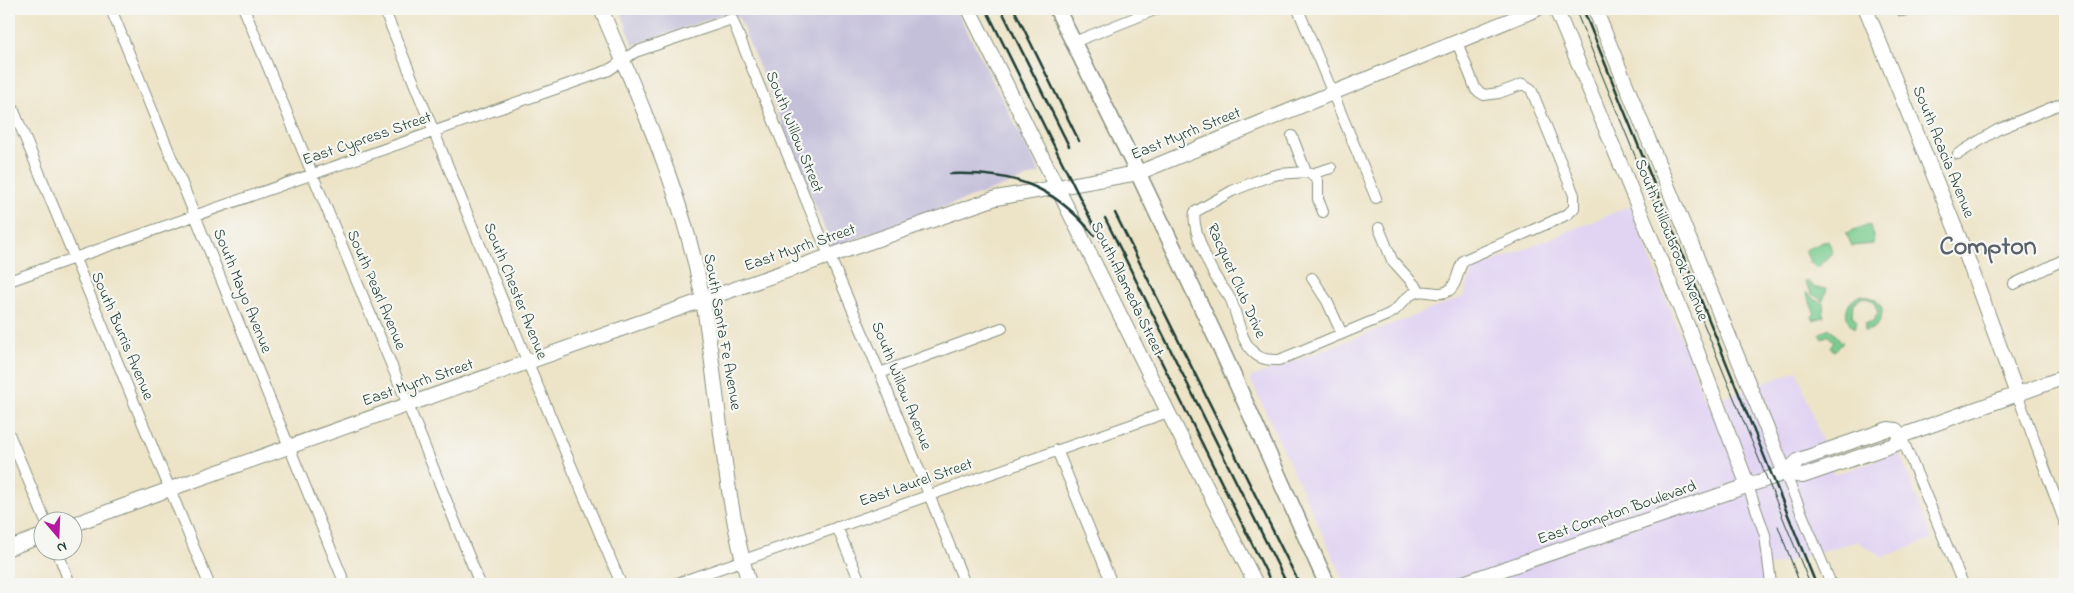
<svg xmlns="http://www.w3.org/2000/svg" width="2074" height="593" viewBox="0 0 2074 593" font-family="'Indie Flower',sans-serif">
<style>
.built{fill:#e1d4f3}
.industrial{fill:#c5c0da}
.green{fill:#79cc8f;stroke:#4c8462}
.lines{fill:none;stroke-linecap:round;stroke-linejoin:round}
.street-casing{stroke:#86907e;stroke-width:12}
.secondary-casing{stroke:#86907e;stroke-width:16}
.primary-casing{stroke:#86907e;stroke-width:18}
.street{stroke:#fff;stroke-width:10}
.secondary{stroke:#fff;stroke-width:14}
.primary{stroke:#fff;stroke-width:15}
.tram{stroke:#1f3d34;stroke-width:1}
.rail{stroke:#1f3d34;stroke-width:2.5}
.labels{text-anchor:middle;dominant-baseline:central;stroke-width:4.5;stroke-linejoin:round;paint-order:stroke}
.street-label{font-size:16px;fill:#1f3d34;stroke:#f6f6f2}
.town-label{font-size:26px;font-weight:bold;fill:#5a616b;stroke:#f6f6f2}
</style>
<rect width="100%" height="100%" fill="#f6f6f2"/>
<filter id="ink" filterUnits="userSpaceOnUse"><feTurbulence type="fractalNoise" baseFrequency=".02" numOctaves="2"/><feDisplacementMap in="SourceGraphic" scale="10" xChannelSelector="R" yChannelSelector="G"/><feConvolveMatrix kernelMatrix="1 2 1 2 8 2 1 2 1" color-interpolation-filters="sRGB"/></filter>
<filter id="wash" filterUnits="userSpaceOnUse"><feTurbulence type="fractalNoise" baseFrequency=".0096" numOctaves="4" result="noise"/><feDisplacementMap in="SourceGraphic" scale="20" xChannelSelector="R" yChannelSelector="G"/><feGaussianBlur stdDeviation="1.12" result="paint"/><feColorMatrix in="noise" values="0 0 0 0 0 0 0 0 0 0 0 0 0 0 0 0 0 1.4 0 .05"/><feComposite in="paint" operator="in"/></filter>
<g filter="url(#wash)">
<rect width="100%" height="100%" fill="#ede4c8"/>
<path class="built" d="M1630,206L1707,404L1797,371L1834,475L1896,453L1900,454L1932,539L1883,557L1857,541L1761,569L1766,584H1346L1250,378L1463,297L1473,270Z"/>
<path class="industrial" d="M620,9H956L1040,173L832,247L739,18L725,14L633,45Z"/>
<path class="green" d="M1869,224L1874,236L1873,244L1852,246L1846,233Z
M1828,240L1833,253L1817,268L1810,262L1805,250Z
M1806,280L1815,288H1827L1823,301L1812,294L1805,282Z
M1807,292L1814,299L1823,303L1824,317L1813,320L1812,316L1815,314L1806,293Z
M1862,295L1876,299L1882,308C1883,321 1877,329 1865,331V324L1873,321L1878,313L1874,301L1863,297L1853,303L1852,315L1857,322L1854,328C1841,316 1846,300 1862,295Z
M1829,328L1843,343L1834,351L1830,348L1834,342L1828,335L1822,339L1819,334Z"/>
</g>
<g filter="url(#ink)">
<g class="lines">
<g class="street-casing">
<path id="street" d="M111,9L345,584
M244,9L408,405L480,584
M384,9L528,363L621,584
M1298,9L1376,198
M1902,11L1909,9
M1074,42L1157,9
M9,99L209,584
M1292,136L1306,172
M1958,154L1997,130L2065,102
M1331,168L1311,174L1306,172L1279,174L1264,178L1232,191L1195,212C1191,227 1209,267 1218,281C1222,287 1228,294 1231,300C1238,317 1240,340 1254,353C1261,360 1270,360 1279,360L1380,318C1385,316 1390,314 1394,311C1402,304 1406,295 1418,292C1427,289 1438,297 1448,291C1458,285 1457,269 1464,260L1551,222L1568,214L1574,208V195L1531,89L1523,84L1499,93L1484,95L1476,90L1457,42
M1311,174L1318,181V199L1323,212
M1379,228L1392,260L1420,291
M1312,278L1327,301L1342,334
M9,281L609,70L635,52L732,19L820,234L880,373L965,584
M2014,284L2065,259
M880,373L1002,328
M2017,394L2065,523
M9,434L45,520
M1901,436L1963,584
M1057,450L1112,584
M1785,473L1831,584
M1748,486L1765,535L1771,584
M837,527L861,584
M57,550L70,584
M675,584L1168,412"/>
</g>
<g class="secondary-casing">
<path id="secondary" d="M601,9C641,104 685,199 703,301C719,395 723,492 749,584
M969,9L1168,412L1256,584
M1556,9L1688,327L1748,486
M1595,9L1785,473
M1866,9L1967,257L2017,394
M1785,473L1803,476L1896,444L1901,436L2065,377
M72,525L170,489L703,300L996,198L1138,173L1537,9
M9,548L42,536
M1460,584L1785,473L1799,460L1888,429L1896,430L1901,436"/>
</g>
<g class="primary-casing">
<path id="primary" d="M1057,9L1138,173L1218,342L1327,584"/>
</g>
<use href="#street" class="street"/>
<use href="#secondary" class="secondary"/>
<use href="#primary" class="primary"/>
<path class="tram" d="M1575,9L1810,584
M1778,526L1800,584"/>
<path class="rail" d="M986,9L1272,584
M1001,9L1069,146
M1014,9L1079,141
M1583,9L1816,584
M950,174C1013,172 1053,185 1094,235
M1115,213L1299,583
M1105,218L1287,584"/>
</g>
</g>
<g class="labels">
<g class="street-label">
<text transform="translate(794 132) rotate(68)">South Willow Street</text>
<text transform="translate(1186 134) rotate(-22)">East Myrrh Street</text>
<text transform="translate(367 139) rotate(-19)">East Cypress Street</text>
<text transform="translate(1943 152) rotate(68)">South Acacia Avenue</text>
<text transform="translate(1671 240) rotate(68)">South Willowbrook Avenue</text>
<text transform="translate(800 248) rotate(-19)">East Myrrh Street</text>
<text transform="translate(1236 281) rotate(66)">Racquet Club Drive</text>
<text transform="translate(1127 289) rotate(64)">South Alameda Street</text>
<text transform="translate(376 290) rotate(67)">South Pearl Avenue</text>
<text transform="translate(242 291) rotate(68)">South Mayo Avenue</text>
<text transform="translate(515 291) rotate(68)">South Chester Avenue</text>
<text transform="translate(722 332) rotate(80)">South Santa Fe Avenue</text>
<text transform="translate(122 336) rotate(67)">South Burris Avenue</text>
<text transform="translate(418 383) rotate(-19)">East Myrrh Street</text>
<text transform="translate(901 386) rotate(68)">South Willow Avenue</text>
<text transform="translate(916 483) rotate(-19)">East Laurel Street</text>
<text transform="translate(1617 513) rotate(-19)">East Compton Boulevard</text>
</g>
<g class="town-label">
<text x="1988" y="248">Compton</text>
</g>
</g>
<rect width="2074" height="593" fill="none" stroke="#f6f6f2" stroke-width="30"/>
<g transform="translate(58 536) rotate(161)"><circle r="24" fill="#f6f6f2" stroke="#a0aca6"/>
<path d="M0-4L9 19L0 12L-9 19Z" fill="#b5179e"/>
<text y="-8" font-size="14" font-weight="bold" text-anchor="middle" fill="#1f3d34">N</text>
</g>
</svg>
